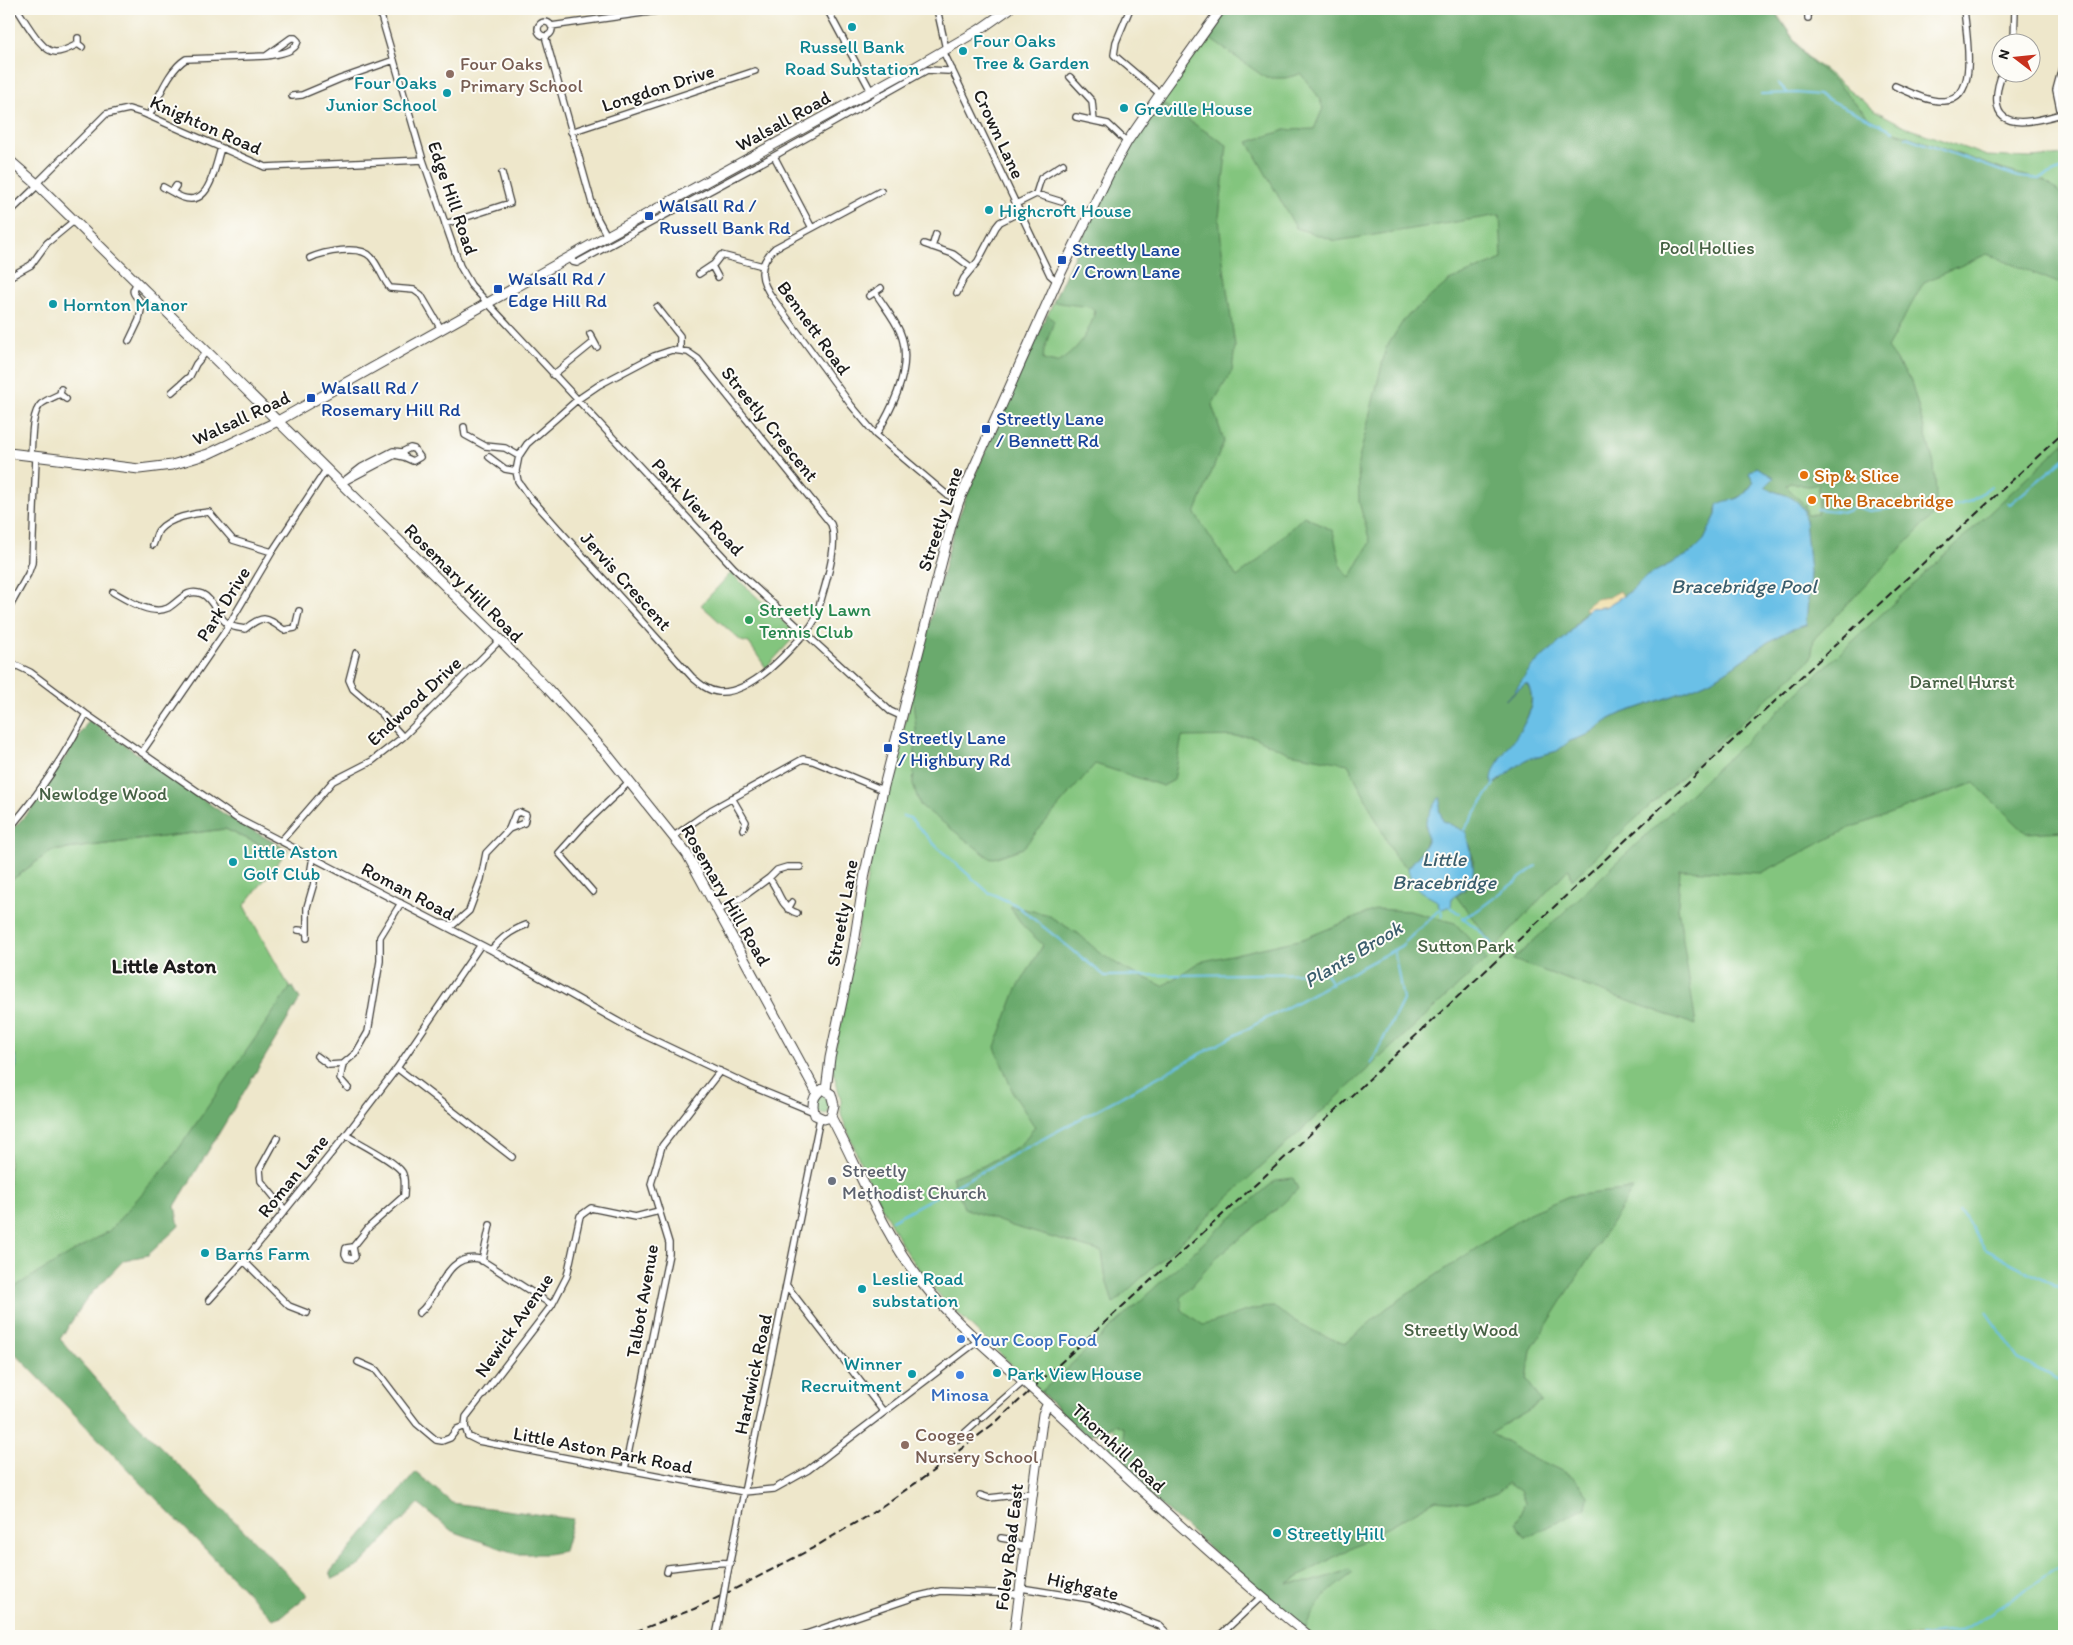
<svg xmlns="http://www.w3.org/2000/svg" width="2073" height="1645" viewBox="0 0 2073 1645" font-family="Itim,sans-serif">
<style>
.green{fill:#83c57e;stroke:#50704d}
.forest{fill:#6aaa6d;stroke:#436344;fill-rule:evenodd}
.sand{fill:#eeda9e;stroke:#857b5d}
.water{fill:#6ac0e7;stroke:#436e82}
.lines{fill:none;stroke-linecap:round;stroke-linejoin:round}
.stream{stroke:#6ac0e7;stroke-width:2}
.street-casing{stroke:#3c3a36;stroke-width:8}
.secondary-casing{stroke:#3c3a36;stroke-width:11}
.primary-casing{stroke:#3c3a36;stroke-width:11}
.street{stroke:#fff;stroke-width:5.5}
.secondary{stroke:#fff;stroke-width:9}
.primary{stroke:#fff;stroke-width:9}
.rail{stroke:#1c1c1c;stroke-width:2;stroke-dasharray:8 4;stroke-linecap:butt}
.street-bridge-casing{stroke:#3c3a36;stroke-width:8;stroke-linecap:butt}
.secondary-bridge-casing{stroke:#3c3a36;stroke-width:11;stroke-linecap:butt}
.street-bridge{stroke:#fff;stroke-width:5.5}
.secondary-bridge{stroke:#fff;stroke-width:9}
.culture-dot{fill:#0f9aa8;stroke:#fdfcf7;stroke-width:2}
.education-dot{fill:#8d6e63;stroke:#fdfcf7;stroke-width:2}
.transit-dot{fill:#1a4fb4;stroke:#fdfcf7;stroke-width:2}
.food-dot{fill:#e8710a;stroke:#fdfcf7;stroke-width:2}
.leisure-dot{fill:#2e9e5b;stroke:#fdfcf7;stroke-width:2}
.worship-dot{fill:#6b7280;stroke:#fdfcf7;stroke-width:2}
.shop-dot{fill:#3f7fe0;stroke:#fdfcf7;stroke-width:2}
.labels{text-anchor:middle;dominant-baseline:central;stroke-width:4;stroke-linejoin:round;paint-order:stroke}
.culture-label{font-size:19px;fill:#0d838f;stroke:#fdfcf7;text-anchor:start}
.education-label{font-size:19px;fill:#785e54;stroke:#fdfcf7;text-anchor:start}
.street-label{font-size:19px;fill:#1c1c1c;stroke:#fdfcf7}
.transit-label{font-size:19px;fill:#164399;stroke:#fdfcf7;text-anchor:start}
.park-label{font-size:19px;fill:#456043;stroke:#fdfcf7}
.food-label{font-size:19px;fill:#c56008;stroke:#fdfcf7;text-anchor:start}
.leisure-label{font-size:19px;fill:#27864d;stroke:#fdfcf7;text-anchor:start}
.worship-label{font-size:19px;fill:#5b616d;stroke:#fdfcf7;text-anchor:start}
.shop-label{font-size:19px;fill:#366cbe;stroke:#fdfcf7;text-anchor:start}
.water-label{font-size:20px;font-style:italic;fill:#3b5e6d;stroke:#fdfcf7}
.quarter-label{font-size:21px;font-weight:bold;fill:#1c1c1c;stroke:#fdfcf7}
</style>
<rect width="100%" height="100%" fill="#fdfcf7"/>
<filter id="ink" filterUnits="userSpaceOnUse"><feTurbulence type="fractalNoise" baseFrequency=".02" numOctaves="2"/><feDisplacementMap in="SourceGraphic" scale="10" xChannelSelector="R" yChannelSelector="G"/><feConvolveMatrix kernelMatrix="1 2 1 2 8 2 1 2 1" color-interpolation-filters="sRGB"/></filter>
<filter id="wash" filterUnits="userSpaceOnUse"><feTurbulence type="fractalNoise" baseFrequency=".0096" numOctaves="4" result="noise"/><feDisplacementMap in="SourceGraphic" scale="20" xChannelSelector="R" yChannelSelector="G"/><feGaussianBlur stdDeviation="1.12" result="paint"/><feColorMatrix in="noise" values="0 0 0 0 0 0 0 0 0 0 0 0 0 0 0 0 0 1.4 0 .05"/><feComposite in="paint" operator="in"/></filter>
<g filter="url(#wash)">
<rect width="100%" height="100%" fill="#eee7cb"/>
<path class="green" d="M1225,9H1773L1804,54L1876,111L1908,128L1987,156L2031,158L2064,155V1636H1313L1107,1454L1108,1441L1115,1437L1113,1428L1086,1436L941,1297L907,1254L880,1204L860,1162L841,1115V1100L834,1075L833,1060L868,874L898,747H902V744L900,742L955,526L1020,375L1088,226L1131,144Z
M731,573L796,633V635L766,668L749,643L741,641L701,605Z
M225,829L284,855L244,906L290,988L287,1017L175,1206L9,1343V1076H12L16,1056L9,1048V882L51,851Z
M824,1094L830,1101L828,1113L825,1115L817,1112V1100Z"/>
<path class="forest" d="M1225,9H1773L1803,54L1838,84L1868,117L1893,131L2004,170L2045,181L2064,196V276L2058,283L1987,254L1924,282L1887,348L1911,381L1934,464L1937,511L1814,639L1811,659L1631,823L1572,880L1569,868L1495,948L1456,896L1465,890L1474,862L1466,835L1460,829L1443,821L1439,809L1426,825C1430,845 1419,854 1408,868L1395,857L1348,764L1289,753L1251,736L1182,737L1174,780L1163,786L1095,764L1023,848L991,859L920,805L913,785L916,729L912,691L955,526L977,470L1047,314L1054,321L1044,350L1043,360L1057,363C1076,352 1090,333 1095,311L1089,307L1053,302L1088,226L1131,144L1160,102L1227,145L1219,218L1223,261L1235,346L1232,371L1212,405L1224,441L1195,514L1237,577L1253,565L1304,516L1333,531L1341,567L1350,578L1370,542L1359,502L1358,463L1386,348L1405,318L1449,281L1502,259L1500,215L1336,241L1296,228L1248,142L1285,130L1314,129L1323,108L1318,96L1301,74L1285,78H1266L1206,36ZM1757,467L1774,478L1765,486C1779,496 1791,491 1804,510L1810,573L1806,625C1769,633 1741,666 1707,682C1679,695 1648,704 1620,714L1610,719L1587,735L1570,741L1557,751L1527,759L1510,770L1496,784C1496,778 1495,770 1497,765C1498,759 1505,754 1508,749C1520,733 1539,705 1528,685L1525,684L1505,700L1514,692L1532,666L1567,636L1586,611L1605,607L1631,591L1647,576L1691,553L1704,540L1716,515V509L1744,494L1754,482L1749,473ZM1791,482C1802,485 1809,489 1819,483C1816,493 1821,504 1817,514H1807L1805,505L1786,486Z
M2064,443V831L2026,833L1974,783L1850,828L1761,873L1680,870L1678,907L1696,1025L1513,960Z
M89,720L227,816L288,850L284,855L225,829L51,851L9,882V833L35,805Z
M1010,906L1046,914L1080,935L1101,954L1127,970L1163,986L1199,962L1303,939L1377,909L1409,911L1455,923L1487,959L1113,1304L1105,1275L1102,1252L1012,1226L964,1208L952,1177L983,1166L1019,1146L1035,1127L1014,1095L995,1047L1016,991L1043,945L1022,925Z
M293,987L300,999L175,1206L179,1226L148,1255L124,1260L88,1297L60,1339L116,1402L308,1595L282,1616L273,1619L9,1347V1290L109,1231L168,1164L290,988Z
M1293,1178L1298,1189L1278,1208L1218,1256L1181,1298L1182,1310L1203,1325C1229,1319 1247,1307 1274,1307C1296,1324 1319,1334 1345,1344L1387,1308L1529,1213L1569,1196L1633,1189L1531,1350L1527,1380L1542,1402L1490,1433C1503,1440 1515,1448 1527,1455C1554,1469 1570,1469 1588,1496L1586,1508L1526,1538L1516,1523L1525,1503L1520,1491L1508,1483L1497,1493L1467,1503L1436,1500L1288,1583L1310,1582L1350,1570L1353,1573C1328,1592 1318,1598 1306,1628L1291,1620L1147,1493L1128,1467L1123,1428L1115,1424L1086,1436L1041,1392L1224,1224L1276,1180Z
M416,1472L452,1503L573,1519L564,1551L548,1554H517L452,1531L418,1504L359,1566L333,1579L330,1572Z"/>
<path class="sand" d="M1620,591L1623,596L1605,607L1590,608L1586,611L1584,608L1595,599L1609,597Z"/>
<path class="water" d="M1757,467L1774,478L1765,487C1779,496 1791,491 1804,510L1810,573L1806,625C1769,633 1741,666 1707,682C1679,695 1648,704 1620,714L1610,719L1587,735L1570,741L1557,751L1527,759L1492,785C1487,757 1547,720 1528,685L1525,684L1505,700L1514,692L1532,666L1567,636L1590,608L1605,607L1631,591L1647,576L1691,553L1704,540L1716,515L1717,505C1724,500 1732,501 1740,497C1746,494 1750,487 1754,482L1749,473Z
M1439,798H1441L1439,809L1443,821L1466,832C1470,862 1486,877 1452,898L1451,907H1447L1443,909L1438,906L1439,902C1423,893 1411,889 1408,868L1420,854L1427,841L1426,820Z
M9,1048C18,1058 19,1064 12,1076H9Z"/>
<g class="lines">
<path class="stream" d="M1778,83L1787,92
M1761,94L1797,93L1819,95L1894,131
M1906,137L2018,177L2039,179L2064,168
M2008,503L2010,504L2064,459
M1817,509L1845,512L1856,507L1870,511L1909,506L1951,507L1971,501L1991,486
M903,816L910,818L937,847L988,892L1016,905L1105,976L1326,973L1332,985
M1464,830L1494,784
M1451,907L1459,914
M1441,910L1442,917
M1462,917L1480,931L1497,950
M1463,918L1478,910L1536,866
M1371,1064L1403,1000L1394,950
M1959,1211L1965,1217L1985,1249L2064,1291
M892,1220L1401,946L1441,908
M1986,1312L2019,1359L2064,1383
M1920,1636L1958,1632L1968,1628L2064,1564"/>
</g>
</g>
<g filter="url(#ink)">
<g class="lines">
<g class="street-casing">
<path id="street" d="M17,9C25,20 42,53 56,52C63,52 72,47 78,44
M379,9L423,160L460,266L471,285L734,568L890,711L901,716
M827,9L871,91
M937,9L946,49
M1808,9V18
M1129,11L1116,42L1114,55L1160,94
M538 29a7 7 0 1 1 14 0a7 7 0 1 1-14 0Z
M551,26L671,9
M545,36L595,214L607,236
M78,38V44L82,47
M2014,42L2015,9
M943,51L1050,275L1057,281
M2003,72C1998,83 1996,92 1997,103C1999,133 2043,119 2061,114L2064,115
M1070,77L1092,101L1094,121L1108,124L1127,142
M1895,86C1909,92 1928,102 1944,101C1980,100 1966,33 1964,9
M292,96L302,95L340,79L394,60
M2061,114L2056,90L2064,60
M149,116C159,98 168,70 186,59L266,56L291,38H295L298,41C295,53 277,54 266,56
M1076,117L1094,121
M571,132L755,71
M774,156L812,228
M37,183L106,114L129,109L145,114L265,167L423,160
M163,187L172,192L176,186
M881,191L775,248C756,266 760,281 774,300L851,405L876,435L946,494L959,501
M172,192C208,216 213,173 221,148
M1036,194L1041,178L1063,164
M1016,204L1036,194L1062,202
M9,213L38,185
M445,224L510,203L502,173
M924,244L953,254L972,268
M932,247L936,234
M570,257L573,262L577,263L774,156L927,70L948,71L952,69
M310,258C323,252 360,244 371,257C379,266 382,278 390,288L414,290L421,295L441,329
M712,266L718,277
M699,274L714,264L721,255L763,266
M9,277L31,265L47,243L75,220
M875,292C883,305 894,318 900,332C914,365 894,406 876,435
M957,293L964,278L978,261L996,227L1000,222L1020,212
M869,296L881,288
M657,307L680,336V350
M590,334L597,347
M129,341L139,320L142,305C138,295 127,294 138,283
M672,350L688,352L698,359L831,524C840,548 822,593 816,618L811,626C791,649 753,694 719,692C708,691 700,684 692,677L528,495L518,481L516,471L519,456L527,444L577,400L599,385L654,356Z
M553,375L594,342
M172,392L190,376L196,364L206,352
M60,394L66,399
M464,427L465,435L485,446L505,448L519,456
M402,452L404,457L413,461L420,457L414,449L410,448L402,452L393,451L362,467L340,484L395,455L404,457
M31,456C32,443 31,413 41,404C46,400 54,397 60,394L61,389
M489,457L505,469L516,471
M153,545C155,541 156,534 159,530C169,518 194,513 209,512L233,540L272,552
M113,592C127,600 151,616 168,608C180,601 186,588 202,594C214,599 218,620 230,625C234,628 241,628 245,629C263,614 266,617 284,630L295,628L299,611
M9,608L28,574L32,563L36,457
M356,653L349,680L353,689L381,713L403,737
M9,662L30,672L86,714L236,818L491,950L635,1031L753,1087L814,1112
M142,752L224,633L272,552L326,470
M732,798L746,822L743,829
M9,829C39,794 65,755 86,714
M674,836L711,810L803,759L813,761L883,790
M281,841L333,781L372,761L403,737L500,640
M769,878C780,891 780,908 797,913
M593,892L559,853L586,823L630,781
M788,909L792,902
M719,910L743,897L769,878L777,870L787,867H800
M439,923L453,925L469,911L481,879L486,853L509,829L515,814L519,812L526,815L524,823L509,829
M298,930L306,931
M307,938V907L314,883L311,869L313,857
M491,950C502,938 510,931 526,925
M317,1056L329,1065L343,1064
M397,1068L512,1157
M348,1088L340,1079L343,1064L356,1053L368,1032L380,961V937L401,903
M346,1135C359,1143 395,1161 402,1172C406,1178 404,1189 404,1196L369,1227L353,1247L346,1248L345,1254L347,1258L353,1259L355,1257L353,1247
M277,1138L260,1169L261,1181L285,1210
M244,1261L289,1306L307,1313
M482,1261L490,1225
M787,1286L883,1411
M209,1300L245,1260L346,1135L397,1068L480,946
M419,1313C440,1297 445,1252 480,1259L552,1305
M358,1362L376,1370L417,1424L436,1440L442,1441L450,1438L457,1429L465,1426
M982,1418L1024,1381
M465,1426L468,1436L478,1441L744,1492L774,1489L808,1470L979,1340
M465,1426L466,1417L552,1305L567,1276L580,1216L591,1208L635,1217L659,1211
M958,1439L977,1422
M625,1469L669,1254V1243L651,1184L662,1146L720,1071
M980,1495L989,1498L1033,1493
M1001,1538L1013,1540L1017,1545L1026,1547
M667,1572L668,1568C690,1567 709,1561 731,1563
M726,1581L820,1118
M1021,1588L1090,1599L1160,1626L1169,1635
M716,1636L721,1611
M800,1636L915,1597L941,1591L1020,1594
M1219,1636L1261,1597"/>
</g>
<g class="secondary-casing">
<path id="secondary" d="M9,160L38,185L500,640L548,689L607,754L687,854L817,1093
M823,1089L831,1094L834,1105L831,1117L824,1119L815,1115C811,1105 813,1094 823,1089Z
M826,1090L830,1058L853,950L865,873L883,790L951,526L959,501L1057,281L1109,174L1127,142L1160,94L1221,9
M831,1117C860,1171 882,1232 921,1281C950,1319 995,1355 1031,1388
M1040,1396C1128,1478 1215,1560 1309,1636
M1014,1636L1038,1451L1043,1414L1048,1403"/>
</g>
<g class="primary-casing">
<path id="primary" d="M9,453L139,469L172,465L208,454L276,422L607,236L917,66L979,30L1009,9"/>
</g>
<use href="#street" class="street"/>
<use href="#secondary" class="secondary"/>
<use href="#primary" class="primary"/>
<path class="rail" d="M624,1636L694,1609L731,1591L813,1548L872,1513L929,1474L997,1421L1278,1164L2064,432"/>
<g class="street-bridge-casing">
<path id="street-bridge" d="M721,1611L726,1581"/>
</g>
<g class="secondary-bridge-casing">
<path id="secondary-bridge" d="M1031,1388L1040,1396"/>
</g>
<use href="#street-bridge" class="street-bridge"/>
<use href="#secondary-bridge" class="secondary-bridge"/>
</g>
</g>
<g class="culture-dot">
<circle cx="852" cy="27" r="5"/>
<circle cx="963" cy="51" r="5"/>
<circle cx="447" cy="93" r="5"/>
<circle cx="1124" cy="108" r="5"/>
<circle cx="989" cy="210" r="5"/>
<circle cx="53" cy="304" r="5"/>
<circle cx="233" cy="862" r="5"/>
<circle cx="205" cy="1253" r="5"/>
<circle cx="862" cy="1289" r="5"/>
<circle cx="997" cy="1373" r="5"/>
<circle cx="912" cy="1374" r="5"/>
<circle cx="1277" cy="1533" r="5"/>
</g>
<g class="education-dot">
<circle cx="450" cy="74" r="5"/>
<circle cx="905" cy="1445" r="5"/>
</g>
<g class="transit-dot">
<rect x="644" y="211" width="10" height="10" rx="2.5"/>
<rect x="1057" y="255" width="10" height="10" rx="2.5"/>
<rect x="493" y="284" width="10" height="10" rx="2.5"/>
<rect x="306" y="393" width="10" height="10" rx="2.5"/>
<rect x="981" y="424" width="10" height="10" rx="2.5"/>
<rect x="883" y="743" width="10" height="10" rx="2.5"/>
</g>
<g class="food-dot">
<circle cx="1804" cy="475" r="5"/>
<circle cx="1812" cy="500" r="5"/>
</g>
<circle class="leisure-dot" cx="749" cy="620" r="5"/>
<circle class="worship-dot" cx="832" cy="1181" r="5"/>
<g class="shop-dot">
<circle cx="961" cy="1339" r="5"/>
<circle cx="960" cy="1375" r="5"/>
</g>
<g class="labels">
<g class="culture-label">
<text x="973" y="40">Four Oaks<tspan x="973" dy="22">Tree &amp; Garden</tspan></text>
<text x="852" y="46" text-anchor="middle">Russell Bank<tspan x="852" dy="22">Road Substation</tspan></text>
<text x="437" y="82" text-anchor="end">Four Oaks<tspan x="437" dy="22">Junior School</tspan></text>
<text x="1134" y="108">Greville House</text>
<text x="999" y="210">Highcroft House</text>
<text x="63" y="304">Hornton Manor</text>
<text x="243" y="851">Little Aston<tspan x="243" dy="22">Golf Club</tspan></text>
<text x="215" y="1253">Barns Farm</text>
<text x="872" y="1278">Leslie Road<tspan x="872" dy="22">substation</tspan></text>
<text x="902" y="1363" text-anchor="end">Winner<tspan x="902" dy="22">Recruitment</tspan></text>
<text x="1007" y="1373">Park View House</text>
<text x="1287" y="1533">Streetly Hill</text>
</g>
<g class="education-label">
<text x="460" y="63">Four Oaks<tspan x="460" dy="22">Primary School</tspan></text>
<text x="915" y="1434">Coogee<tspan x="915" dy="22">Nursery School</tspan></text>
</g>
<g class="street-label">
<text transform="translate(658 88) rotate(-18)">Longdon Drive</text>
<text transform="translate(783 121) rotate(-29)">Walsall Road</text>
<text transform="translate(206 125) rotate(24)">Knighton Road</text>
<text transform="translate(999 134) rotate(65)">Crown Lane</text>
<text transform="translate(453 198) rotate(71)">Edge Hill Road</text>
<text transform="translate(814 328) rotate(54)">Bennett Road</text>
<text transform="translate(241 418) rotate(-25)">Walsall Road</text>
<text transform="translate(770 424) rotate(51)">Streetly Crescent</text>
<text transform="translate(698 507) rotate(47)">Park View Road</text>
<text transform="translate(940 519) rotate(-72)">Streetly Lane</text>
<text transform="translate(626 581) rotate(48)">Jervis Crescent</text>
<text transform="translate(464 583) rotate(45)">Rosemary Hill Road</text>
<text transform="translate(223 604) rotate(-58)">Park Drive</text>
<text transform="translate(414 701) rotate(-43)">Endwood Drive</text>
<text transform="translate(408 891) rotate(28)">Roman Road</text>
<text transform="translate(726 895) rotate(60)">Rosemary Hill Road</text>
<text transform="translate(842 913) rotate(-80)">Streetly Lane</text>
<text transform="translate(293 1176) rotate(-51)">Roman Lane</text>
<text transform="translate(642 1301) rotate(-80)">Talbot Avenue</text>
<text transform="translate(514 1325) rotate(-55)">Newick Avenue</text>
<text transform="translate(753 1374) rotate(-78)">Hardwick Road</text>
<text transform="translate(1119 1448) rotate(43)">Thornhill Road</text>
<text transform="translate(603 1450) rotate(11)">Little Aston Park Road</text>
<text transform="translate(1009 1547) rotate(-83)">Foley Road East</text>
<text transform="translate(1083 1586) rotate(13)">Highgate</text>
</g>
<g class="transit-label">
<text x="659" y="205">Walsall Rd /<tspan x="659" dy="22">Russell Bank Rd</tspan></text>
<text x="1072" y="249">Streetly Lane<tspan x="1072" dy="22">/ Crown Lane</tspan></text>
<text x="508" y="278">Walsall Rd /<tspan x="508" dy="22">Edge Hill Rd</tspan></text>
<text x="321" y="387">Walsall Rd /<tspan x="321" dy="22">Rosemary Hill Rd</tspan></text>
<text x="996" y="418">Streetly Lane<tspan x="996" dy="22">/ Bennett Rd</tspan></text>
<text x="898" y="737">Streetly Lane<tspan x="898" dy="22">/ Highbury Rd</tspan></text>
</g>
<g class="park-label">
<text x="1707" y="247">Pool Hollies</text>
<text x="1962" y="681">Darnel Hurst</text>
<text x="103" y="793">Newlodge Wood</text>
<text x="1466" y="945">Sutton Park</text>
<text x="1461" y="1329">Streetly Wood</text>
</g>
<g class="food-label">
<text x="1814" y="475">Sip &amp; Slice</text>
<text x="1822" y="500">The Bracebridge</text>
</g>
<g class="leisure-label">
<text x="759" y="609">Streetly Lawn<tspan x="759" dy="22">Tennis Club</tspan></text>
</g>
<g class="worship-label">
<text x="842" y="1170">Streetly<tspan x="842" dy="22">Methodist Church</tspan></text>
</g>
<g class="shop-label">
<text x="971" y="1339">Your Coop Food</text>
<text x="960" y="1394" text-anchor="middle">Minosa</text>
</g>
<g class="water-label">
<text x="1744" y="586">Bracebridge Pool</text>
<text x="1444" y="859">Little<tspan x="1444" dy="23">Bracebridge</tspan></text>
<text transform="translate(1353 954) rotate(-31)">Plants Brook</text>
</g>
<g class="quarter-label">
<text x="164" y="965">Little Aston</text>
</g>
</g>
<rect width="2073" height="1645" fill="none" stroke="#fdfcf7" stroke-width="30"/>
<g transform="translate(2016 58) rotate(286)"><circle r="24" fill="#fdfcf7" stroke="#a3a29f"/>
<path d="M0-4L9 19L0 12L-9 19Z" fill="#c8321e"/>
<text y="-8" font-size="14" font-weight="bold" text-anchor="middle" fill="#1c1c1c">N</text>
</g>
</svg>
